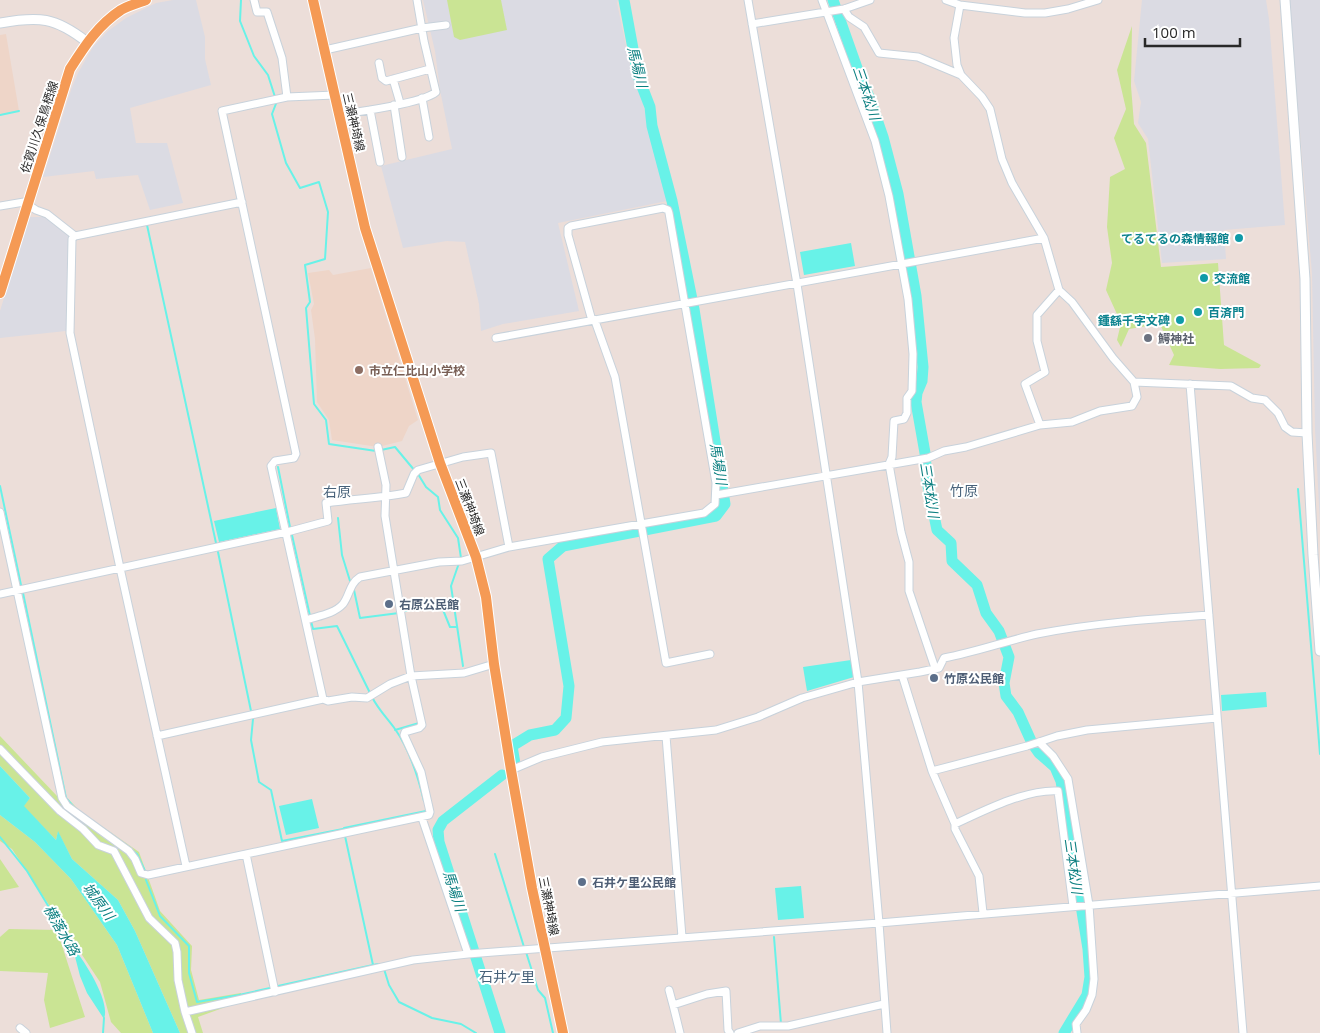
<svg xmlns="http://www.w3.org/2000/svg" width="1320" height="1033" viewBox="0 0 1320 1033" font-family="'Open Sans','Noto Sans JP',sans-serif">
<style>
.industrial{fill:#dbdbe3}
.education{fill:#eed5c8}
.green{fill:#cae494}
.water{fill:#68f2e8}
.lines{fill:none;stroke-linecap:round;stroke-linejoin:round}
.stream{stroke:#68f2e8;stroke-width:2}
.river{stroke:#68f2e8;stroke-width:11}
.minor-casing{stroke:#c8d2db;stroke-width:9}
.tertiary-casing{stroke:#c8d2db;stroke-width:11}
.primary-casing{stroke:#fff;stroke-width:12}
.minor{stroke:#fff;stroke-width:7}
.tertiary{stroke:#fff;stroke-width:9}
.primary{stroke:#f59a55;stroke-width:10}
.culture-dot{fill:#0f9aa8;stroke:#fff;stroke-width:2}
.worship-dot{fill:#6b7280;stroke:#fff;stroke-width:2}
.education-dot{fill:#8d6e63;stroke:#fff;stroke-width:2}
.service-dot{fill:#5c6f8a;stroke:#fff;stroke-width:2}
.labels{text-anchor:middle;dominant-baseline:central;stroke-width:4;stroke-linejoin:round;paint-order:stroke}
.street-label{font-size:12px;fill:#292929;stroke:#fff}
.culture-label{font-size:12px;font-weight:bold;fill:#0d838f;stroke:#fff;text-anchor:end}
.worship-label{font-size:12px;font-weight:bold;fill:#5b616d;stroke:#fff;text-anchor:start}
.education-label{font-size:12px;font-weight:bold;fill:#785e54;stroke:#fff;text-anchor:start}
.service-label{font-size:12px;font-weight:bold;fill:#4e5e75;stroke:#fff;text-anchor:start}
.water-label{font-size:14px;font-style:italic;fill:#0b7f80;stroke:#fff}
.neighbourhood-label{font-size:14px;fill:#48627a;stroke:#fff}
</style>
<rect width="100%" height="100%" fill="#ecded9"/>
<path class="industrial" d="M173,0H196L205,37V59L211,85L130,108L136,143H167L183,203L150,210L138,175L96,179L94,171L43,177L71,90L78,73L93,47L108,31L126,18L156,3Z
M423,0H618L617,3L632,74L642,100L667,201L558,223L579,311L503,324L481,331L479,304L465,242L447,241L403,248L381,166L452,149L440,90L435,51Z
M1142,0H1266L1269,19L1285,225L1224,230L1226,259L1162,263L1148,139L1138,123L1141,102L1134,81Z
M1289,0H1320V524L1315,429L1312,274Z
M29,217H46L69,236L66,331L0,338V311Z"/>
<path class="education" d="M6,34L19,111L0,115V35Z
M371,268L418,420L409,426L402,441L378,447L332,440L329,420L317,402L315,339L311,310L314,304L308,273L329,270L333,275Z"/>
<path class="green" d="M447,0H501L507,30L460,40L454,37Z
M1132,26L1131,86L1134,124L1146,143L1161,267L1218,263L1224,345L1261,365L1259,368L1220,369L1169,365L1174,355L1160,324L1129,329L1121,347L1117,340L1121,323L1106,290L1112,263L1107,227L1110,177L1125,169L1114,138L1126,109L1117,70Z
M0,736L57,796L67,798L80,811L139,852L160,911L192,946L191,970L199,1000L241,993L242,1001L198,1017L203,1033H180L135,931L118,900L72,859L58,832L56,840L23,806L30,798L0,766Z
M0,815L35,842L71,879L117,945L153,1033H121L111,1022L100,982L12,849L0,841Z
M0,859L19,887L0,891Z
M9,929L57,930L85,1017L50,1028L44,1000L48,973L0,971V937Z"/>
<path class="water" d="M851,243L855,266L804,275L800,252Z
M276,508L280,529L219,542L214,521Z
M851,660L854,677L807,691L803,667Z
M1266,692L1267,707L1222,711L1221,695Z
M0,766L30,798L24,806L56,840L58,831L72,859L118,900L135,931L180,1033H153L117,945L71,879L35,842L0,815Z
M312,799L319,828L286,835L279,806Z
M801,886L804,918L778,920L775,888Z
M72,945C83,960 111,1000 104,1019L87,993L80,976Z"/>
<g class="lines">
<path class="stream" d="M241,0L240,21L254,56L268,75L275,97
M277,101L272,114L286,163L300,188L319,182L328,212L325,259L305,265L310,302L306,308L314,404L326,420L329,444L376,451
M0,115L19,111
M147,225L216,543
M381,450L395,447L415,471
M278,467L290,527
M418,474L426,487L438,497L440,510L458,538L461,558
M0,486L21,585
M1298,489L1320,754
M338,518L342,555L350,581
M292,535L310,616
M218,552L251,711
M459,563L451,586L463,666
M354,590L360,618L399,613
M23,593L66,798L73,806
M405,611L441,605L450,627H457
M311,621L313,629L337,626L370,693
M372,697C378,709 387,718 395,729C410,750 418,776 424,801
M253,719L251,740L259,782L271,790L282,841L343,829L344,831
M395,730L419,723
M344,828L426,811
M345,836L373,965L378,964
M0,837L27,871L72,945
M133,851L137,854L145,871
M495,854L524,947
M146,880L160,916L189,946V973L197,1002L239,995L270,988
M774,937L781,1024
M526,952L538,990L545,998L553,1033
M384,969L389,985L399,1002L432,1018L461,1024L476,1033
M278,986L373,965
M103,1033L104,1018"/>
<path class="river" d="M833,0L861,79L870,99L883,137L898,194L916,296L923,367L922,381L917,393L916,402L925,453L927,481L937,530L951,543L952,561L977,585L986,613L999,631L1009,657L1004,683L1006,696L1018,712L1032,743L1039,753L1055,767L1061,781L1088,949L1090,977L1087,995L1064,1033
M515,764L512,746L530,735L555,730L566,718L569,686L548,559L563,546L716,516L725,504L694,309L672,201L652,126L650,107L638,76L624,0
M500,1033L439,842L438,830L443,821L502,775"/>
<g class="minor-casing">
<path id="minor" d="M254,0L257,12H267L282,58L287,97
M748,0L797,284L858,682L879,923L887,1033
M822,0L875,141L889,196L908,299L913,354L912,391L907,398V413L904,419L894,421L892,457L889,464L901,532L909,562V591L935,668
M946,0L960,5L1025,13H1045L1068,9L1098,0
M844,9L849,17L864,27L879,53L918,57L961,75
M752,24L844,9L870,0
M325,50L422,28L446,25
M379,63L382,78L386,81L430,69
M393,79L400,103
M422,98L429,137
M394,105L402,157
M370,110L380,162
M340,114C359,112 423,103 436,92L424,41L417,0
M0,206L24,202L36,210L47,214L75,236
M75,236L72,239L70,333L120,568L186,866
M75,236L242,202
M496,338L1044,238
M1134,382L1231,386L1252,398L1265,400L1278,413L1285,427L1292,432L1307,433
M1190,384L1243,1033
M1040,425L1025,384L1045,372L1037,341V315L1059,290
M716,495L928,458L944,451L966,447L1040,425L1072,422L1100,411L1132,406L1137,397L1134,382L1113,358L1072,302L1059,290L1044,238L1012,183L1002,159L990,109L982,97L961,75L957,65L954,38L960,5
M0,512L62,798L67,806L129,851L135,859L141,873L148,875L429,815L430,812L421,772L404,735L405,732L419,728L422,725L411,676L385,516L386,485L378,447
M0,594L287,532L328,521L326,503C353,499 380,498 406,493L414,474L418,470L463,457L491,453L509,547
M306,620C318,616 334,614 343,604C350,595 349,584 360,577L439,562L462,561L509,547L704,513L715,504L716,483L669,213L668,210L663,208L571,226L568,228V235L591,317L595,321L615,377L666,663L710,654
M902,675L932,771L955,824V829L979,876L983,913
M323,699L271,466L275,461L294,458L296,454L222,111L287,97L335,95
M157,736L323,699L328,701L352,697L367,698L390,684L411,676L464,673L494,664
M666,736L682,937
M1039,742L1053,756L1068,779L1089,905L1094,979L1092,995L1086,1010L1076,1024L1077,1033
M0,749L60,811L83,829L98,845L114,851L149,918L175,943L177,952L178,980L185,1012L192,1033
M511,770L542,757L602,742L716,730L758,717L802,698L858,682L920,672L939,668L944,658C976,652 1006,641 1037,634C1094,623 1151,619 1209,615
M932,771L1027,746L1057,736L1087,730L1217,718
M422,818L468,954
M955,824C983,811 1026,789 1058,791L1073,906
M246,854L275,992
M669,990L673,1005L707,994L726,991L728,1030L730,1033
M673,1005L680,1033
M185,1012L413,960L468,954L879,923L1320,886
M20,1028L26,1033
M738,1033L760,1026H788L884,1004"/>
</g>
<g class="tertiary-casing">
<path id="tertiary" d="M1285,0L1305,279L1307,433L1313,555L1320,651
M0,23C39,16 55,17 87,42"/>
</g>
<g class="primary-casing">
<path id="primary" d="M313,0L365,228L440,463L476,557L486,597L494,664L511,770L532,888L563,1033
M0,293L70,69C84,47 98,25 121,10C128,6 138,3 146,0"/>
</g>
<use href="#minor" class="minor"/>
<use href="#tertiary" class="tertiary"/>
<use href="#primary" class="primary"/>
</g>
<g class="culture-dot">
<circle cx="1239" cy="238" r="5"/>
<circle cx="1204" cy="278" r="5"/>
<circle cx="1198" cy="312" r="5"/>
<circle cx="1180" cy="320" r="5"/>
</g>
<circle class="worship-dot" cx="1148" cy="338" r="5"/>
<circle class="education-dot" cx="359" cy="370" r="5"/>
<g class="service-dot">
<circle cx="389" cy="604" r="5"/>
<circle cx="934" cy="678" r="5"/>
<circle cx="582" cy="882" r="5"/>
</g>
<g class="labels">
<g class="street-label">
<text transform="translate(354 122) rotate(77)">三瀬神埼線</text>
<text transform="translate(39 127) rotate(-72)">佐賀川久保鳥栖線</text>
<text transform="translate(470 507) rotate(69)">三瀬神埼線</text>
<text transform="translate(549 906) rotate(79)">三瀬神埼線</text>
</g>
<g class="culture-label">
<text x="1229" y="238">てるてるの森情報館</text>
<text x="1214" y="278" text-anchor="start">交流館</text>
<text x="1208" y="312" text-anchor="start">百済門</text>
<text x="1170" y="320">鍾繇千字文碑</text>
</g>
<g class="worship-label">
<text x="1158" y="338">鰐神社</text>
</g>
<g class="education-label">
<text x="369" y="370">市立仁比山小学校</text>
</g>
<g class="service-label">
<text x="399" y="604">右原公民館</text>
<text x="944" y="678">竹原公民館</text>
<text x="592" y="882">石井ケ里公民館</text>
</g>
<g class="water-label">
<text transform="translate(638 67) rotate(76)">馬場川</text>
<text transform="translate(867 93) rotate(71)">三本松川</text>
<text transform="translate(719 464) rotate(81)">馬場川</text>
<text transform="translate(930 490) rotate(81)">三本松川</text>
<text transform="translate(1074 866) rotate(82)">三本松川</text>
<text transform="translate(455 891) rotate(72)">馬場川</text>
<text transform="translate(99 901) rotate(53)">城原川</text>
<text transform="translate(62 930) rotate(60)">横落水路</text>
</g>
<g class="neighbourhood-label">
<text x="964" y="490">竹原</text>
<text x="337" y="491">右原</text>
<text x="507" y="976">石井ケ里</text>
</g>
</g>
<path d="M1145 38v8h95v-8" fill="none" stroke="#292929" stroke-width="2.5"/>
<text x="1152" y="38" font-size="15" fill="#292929" stroke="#ffffff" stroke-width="4" paint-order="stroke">100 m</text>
</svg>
